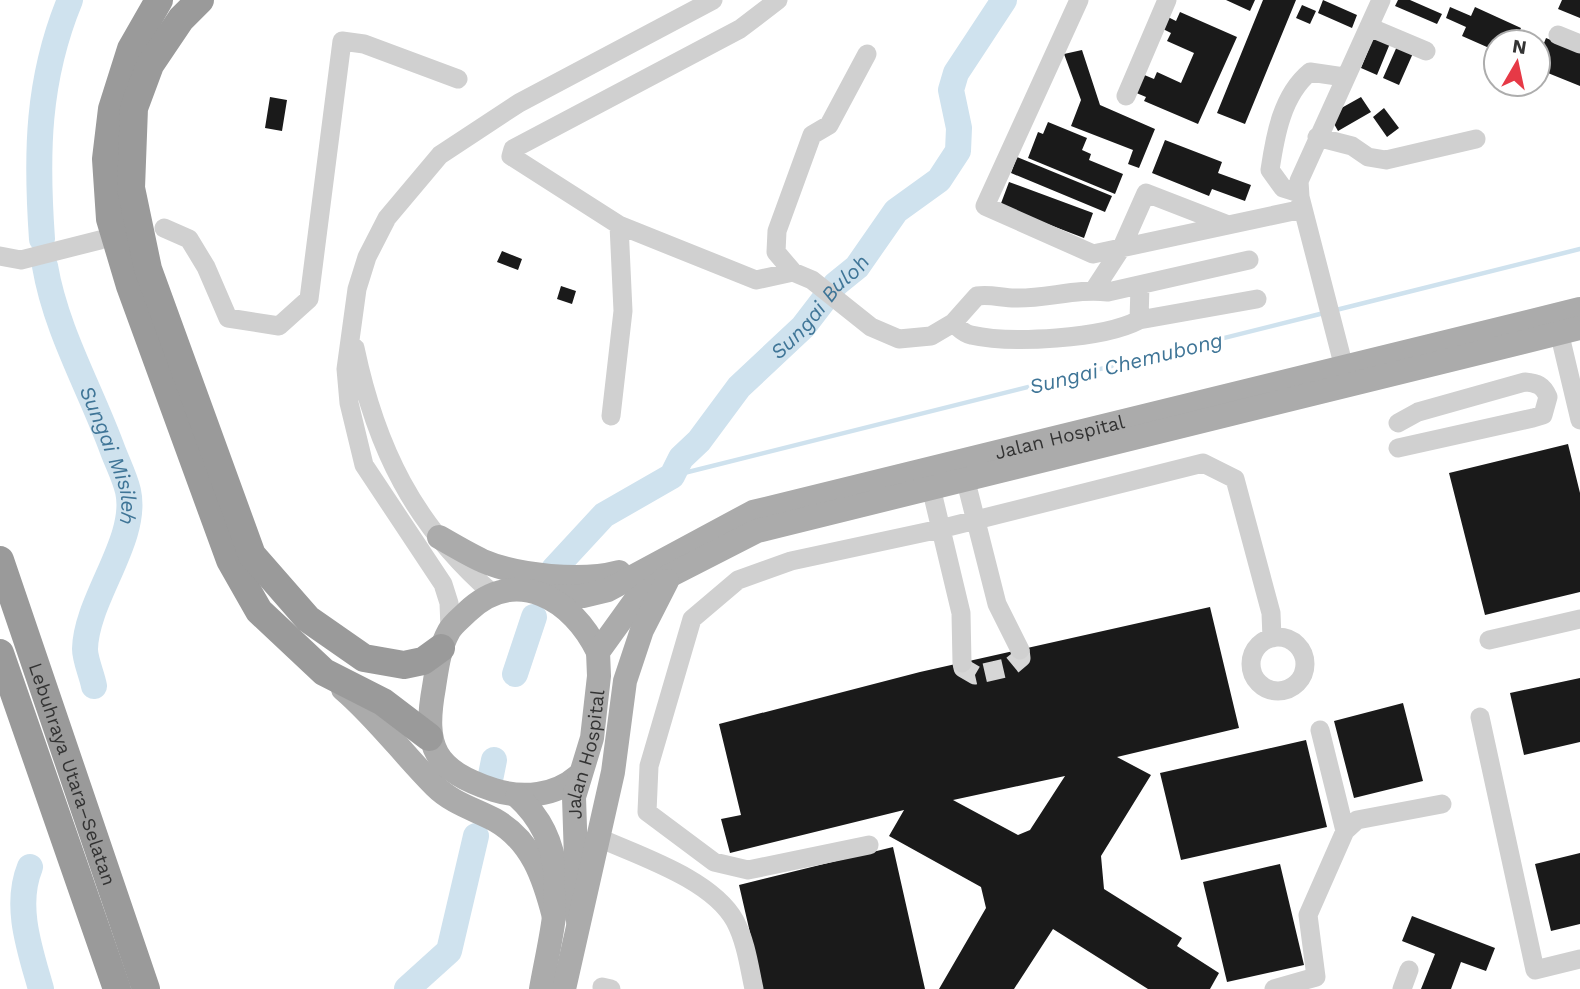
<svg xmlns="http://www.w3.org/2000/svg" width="1580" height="989" viewBox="0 0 1580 989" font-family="'Work Sans',sans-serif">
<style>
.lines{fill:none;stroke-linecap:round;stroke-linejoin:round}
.stream{stroke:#cfe2ee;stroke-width:4.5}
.river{stroke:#cfe2ee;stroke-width:26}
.building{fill:#1a1a1a;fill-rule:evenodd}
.minor-tunnel{stroke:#d6d6d6;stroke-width:19;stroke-dasharray:19 10;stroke-linecap:butt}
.minor{stroke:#d0d0d0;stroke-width:19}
.major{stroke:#ababab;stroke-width:24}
.highway{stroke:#9a9a9a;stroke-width:28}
.labels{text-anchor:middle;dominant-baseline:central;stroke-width:7;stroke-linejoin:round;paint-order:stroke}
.street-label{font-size:19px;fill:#333;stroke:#fff}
.water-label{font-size:21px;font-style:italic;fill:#3f7597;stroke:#fff}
</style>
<rect width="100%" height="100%" fill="#fff"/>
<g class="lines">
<path class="stream" d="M1336,310L1580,249
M672,476L1324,313"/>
<g class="river">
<path d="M42,239C36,154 37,80 70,0"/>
<path id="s1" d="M45,266C56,331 91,390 113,451C118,464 125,478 128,491C139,539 86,599 85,649C85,660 92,675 94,686"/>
<path id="s2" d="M554,569L604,515L672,476L681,458L699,441L739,387L803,327L836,284L857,267L896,211L939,180L958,151L959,128L951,90L956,73L1004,0"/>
<path d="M515,674L534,617"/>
<path d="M489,785L494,760"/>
<path d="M30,867C14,906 30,950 41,989"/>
<path d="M407,989L449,951L476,836"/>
</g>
</g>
<path class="building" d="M1226,0H1255L1250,11Z
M1263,0H1296L1245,124L1217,113Z
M1323,0L1357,15L1352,28L1318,13Z
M1398,0H1410L1442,14L1437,24L1395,6Z
M1562,0H1580V18L1558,9Z
M1302,5L1316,11L1310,24L1296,18Z
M1450,7L1471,16L1475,7L1521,28L1515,42H1496V51L1462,36L1466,27L1446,18Z
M1180,12L1237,37L1198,124L1144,101L1146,97L1134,92L1142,74L1154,79L1157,72L1181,83L1194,53L1167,41L1171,33L1161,28L1166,16L1176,21Z
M1375,34L1391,41L1377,75L1361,68Z
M1546,38L1580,52V86L1538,69V58Z
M1398,44L1414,51L1399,85L1383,78Z
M1082,50L1100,105L1155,129L1139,168L1128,164L1133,150L1071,126L1081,100L1064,54Z
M270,97L287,100L282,131L265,128Z
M1361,97L1371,112L1338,131L1329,115Z
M1384,108L1399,128L1387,137L1373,117Z
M1048,122L1087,138L1082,150L1091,154L1089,160L1123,174L1115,194L1028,158L1038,132L1043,134Z
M1165,140L1222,162L1218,173L1251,185L1245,201L1212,189L1209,196L1152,173Z
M1017,157L1112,196L1105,212L1011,173Z
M1009,182L1093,213L1084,238L1000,206Z
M502,251L522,259L518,270L497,262Z
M561,286L576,291L572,304L557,299Z
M1568,444L1580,493V592L1485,615L1449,473Z
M1210,607L1239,728L1117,757L1151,775L1101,856L1104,889L1182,938L1177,946L1219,973L1210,989H1148L1053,929L1014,989H939L986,908L981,887L889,836L904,810L730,853L721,819L741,815L719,724L920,672ZM1065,776L1030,830L1018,835L953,800Z
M1580,678V742L1524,755L1510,693Z
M1403,703L1423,781L1354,798L1334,721Z
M1306,740L1327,827L1181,860L1160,773Z
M893,847L925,989H763L739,885Z
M1580,853V924L1551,931L1535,864Z
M1280,864L1304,965L1227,982L1203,882Z
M1412,916L1495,948L1486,971L1461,962L1451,989H1421L1435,954L1402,941Z"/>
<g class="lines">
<path class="minor-tunnel" d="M962,663L963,668L975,675L1010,667L1021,658L1020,650"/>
<path class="minor" d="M778,0L740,29L513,149L511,156L619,225L756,280L793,272L812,280L871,327L899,339L931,336L953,323L977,296C991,294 1002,298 1015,298C1046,299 1077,288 1108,292L1249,260
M1079,0L985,206L1093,254L1303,209
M1369,27L1426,51
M1558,35L1580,44
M1126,96L1167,0
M1317,137L1352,146L1368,157L1386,160L1476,139
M1299,193L1283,188L1270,170C1275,136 1282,95 1310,72L1344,77
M164,228L189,239L206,267L228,318L279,326L309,299L342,41L364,44L458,79
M0,256L21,260L100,240
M793,272L776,252L777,231L812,135L829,125L867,54
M1094,290L1122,247L1146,193L1226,224
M1556,319L1580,420
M1139,320L1257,299
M953,323C958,327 964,334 971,335C1011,344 1103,339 1139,320L1140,286
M355,348C376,448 414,525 492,593
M1347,379L1300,197L1299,181L1381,0
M611,416L623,311L619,225
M1398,448L1533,418L1543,415L1548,397C1543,385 1537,383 1525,382L1418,412L1398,423
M962,466L997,604L1020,650
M928,475L961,613L962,663
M450,628L449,603L443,584L364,465L349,403L346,369L357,289L367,257L387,218L440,155L519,103L713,0
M1251 664a27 27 0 1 1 54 0a27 27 0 1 1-54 0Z
M1489,640L1580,619
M1480,717L1535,970L1580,959
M1320,730L1345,831
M597,837C639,856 712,879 735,921C746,942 749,966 754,989
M869,845L748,870L714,862L647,812L649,766L692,619L738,580L791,561L940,529L1203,463L1235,479L1271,613L1272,638
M602,987L611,989
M1274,989L1316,977L1308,915L1345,831L1357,820L1442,804
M1402,989L1409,970"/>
<g class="major">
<path d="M439,537C453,545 468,554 483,561C518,576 582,582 619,572"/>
<path id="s3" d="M552,597L583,596L608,590L753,512L1580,309"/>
<path d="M343,689C377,718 403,754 435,786C452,803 474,809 495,820C532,841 544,878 554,917"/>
<path d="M578,776C555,796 523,799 494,790C434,770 423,748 434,687C437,668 439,649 449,631C453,624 461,618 467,612C516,565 573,599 598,652"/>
<path d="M517,796C577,850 553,921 541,989"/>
<path id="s4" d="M578,921L574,797L592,738L599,676L598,652L634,602L669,576L757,531L1580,328"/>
<path d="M564,989L613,772L625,681L642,630L667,581"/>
</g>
<g class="highway">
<path d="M159,0L131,49L112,109L106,159L110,219L130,286L230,560L259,611L324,672L383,702L429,737"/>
<path d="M200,0L181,19L150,65L134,108L131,188L148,269L252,555L308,619L364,658L404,665L423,661L441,648"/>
<path id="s5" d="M0,560L146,989"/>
<path d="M0,653L117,989"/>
</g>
</g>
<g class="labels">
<g class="street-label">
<text stroke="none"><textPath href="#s3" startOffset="537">Jalan Hospital</textPath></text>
<text stroke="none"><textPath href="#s4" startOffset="168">Jalan Hospital</textPath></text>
<text stroke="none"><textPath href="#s5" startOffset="226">Lebuhraya Utara–Selatan</textPath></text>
</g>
<g class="water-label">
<text stroke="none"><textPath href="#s2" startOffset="378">Sungai Buloh</textPath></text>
<text transform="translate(1126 363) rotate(-14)">Sungai Chemubong</text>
<text stroke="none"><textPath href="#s1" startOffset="201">Sungai Misileh</textPath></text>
</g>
</g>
<g transform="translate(1517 63) rotate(9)"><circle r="33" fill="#ffffff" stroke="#adadad" stroke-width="2"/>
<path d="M0-5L12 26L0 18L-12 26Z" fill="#e63946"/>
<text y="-10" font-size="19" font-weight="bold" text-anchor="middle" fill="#333333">N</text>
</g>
</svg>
